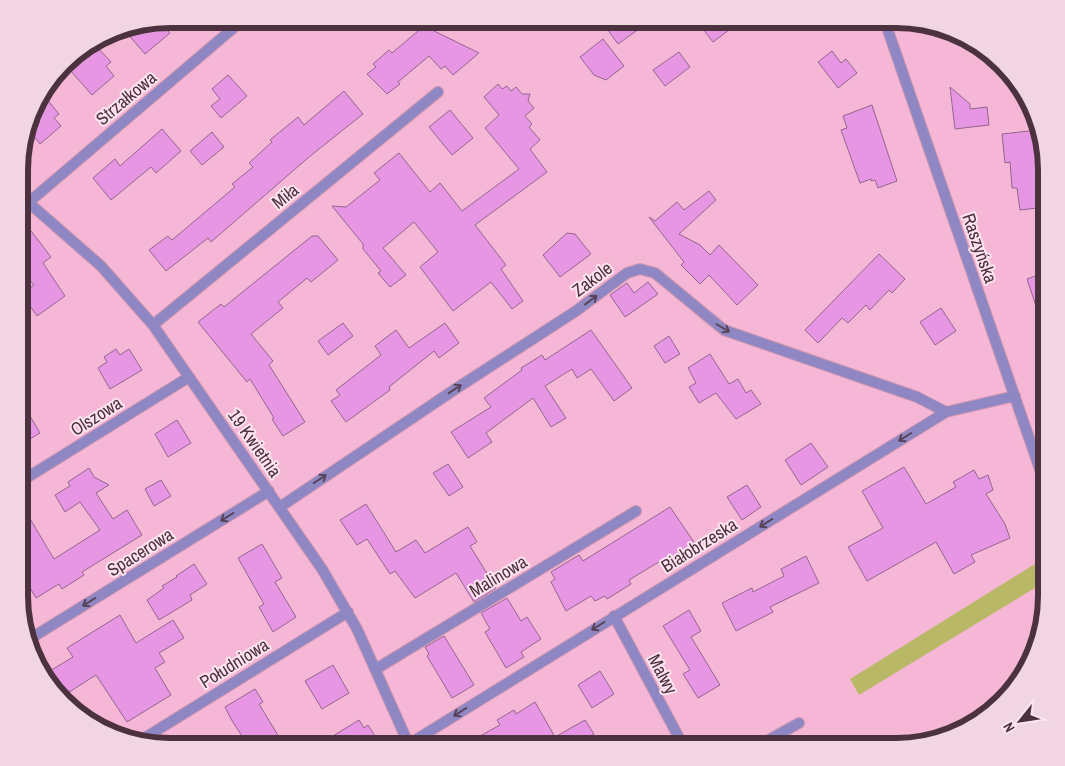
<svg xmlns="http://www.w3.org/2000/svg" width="1065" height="766" viewBox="0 0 1065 766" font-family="'Archivo Narrow',sans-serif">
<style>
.green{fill:#b8b866}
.building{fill:#e696e2;stroke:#936690}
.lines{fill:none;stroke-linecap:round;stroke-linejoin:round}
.minor-casing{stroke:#cd96b1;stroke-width:12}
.tertiary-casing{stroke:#cd96b1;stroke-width:12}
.minor{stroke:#8e87c3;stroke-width:10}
.tertiary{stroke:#8e87c3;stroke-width:10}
.oneway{stroke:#584359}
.labels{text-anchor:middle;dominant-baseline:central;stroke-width:4;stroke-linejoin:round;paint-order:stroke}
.street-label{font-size:18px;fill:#4b323e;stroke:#ffe4f0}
.rim{fill:none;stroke:#4b323e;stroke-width:6}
</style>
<rect width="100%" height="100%" fill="#f6b6d5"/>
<path class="green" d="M1046,549V584L1043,583L859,695L850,679L1043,559Z"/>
<path class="building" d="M600,19H653L618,44Z
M713,19H720L729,30L713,42L702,28Z
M159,21L170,33L145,54L126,32L134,25Z
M424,26L479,53L453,75L445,66L441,69L429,56L398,82L400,84L387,94L367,74L376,67L373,64L389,50L392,53Z
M603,39L624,66L606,80L594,75L580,57Z
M97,47L111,62L106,66L114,76L92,95L69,69Z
M832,51L841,63L846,59L857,73L838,88L818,62Z
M679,52L690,67L665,86L653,70Z
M228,75L247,96L221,118L211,106L220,99L212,89Z
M498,84L502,89L507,86L511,91L516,87L522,94H530L528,101L534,108L525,116L532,124L529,127L540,140L530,149L547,172L475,225L506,265L501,269L523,301L512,309L491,282L453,311L420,267L438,252L414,222L383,248L406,275L390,287L378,273L381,271L363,249V244L332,206L346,207L380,180L374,173L399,153L430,192L440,183L462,211L519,169L485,128L499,115L484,97Z
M950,87L970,104V109L987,107L989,125L955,129Z
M344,91L363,114L309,157L211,242L208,238L166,271L149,250L168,236L172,240L235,187L232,184L253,167L249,163L272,142L270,140L298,117L304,125Z
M46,98L59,114L54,118L61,126L40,144L27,128L34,107Z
M872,105L897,181L878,188L875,180L871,181V179L860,183L841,130L847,128L843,116Z
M450,110L473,138L452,155L429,127Z
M162,129L181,151L156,173L151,167L111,200L93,178L115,159L120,166Z
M1038,130L1046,160V207L1020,210L1017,188H1012L1010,162L1005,163L1002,134Z
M212,132L224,147L202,165L190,151Z
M709,191L716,200L679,234L700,245L710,255L719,245L758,285L737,305L709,275L700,284L681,265L684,262L649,217L655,221L677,202L684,210Z
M31,231L51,257L43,263L65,296L37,316L22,294L34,285L20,269V240Z
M567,233L575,234L591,254L560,277L543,255Z
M312,236H318L338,260L311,282L307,278L278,302L283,308L251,334L273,361L269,365L305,422L283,436L272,419L274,418L250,379L247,382L198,322L221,304L224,307Z
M879,254L905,279L892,293L889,290L870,310L866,305L848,323L842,318L818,343L805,330Z
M1046,272V327H1043L1027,279Z
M648,282L658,294L625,317L610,295L627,283L634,293Z
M941,308L956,331L935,345L920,322Z
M343,323L353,336L328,355L318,341Z
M445,323L459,343L439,358L434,351L389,387L390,390L346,422L331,401L340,395L336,390L381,355L375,346L396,330L409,348Z
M591,330L632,388L614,401L591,369L577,378L572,369L545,386L566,418L551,427L533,398L486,433L492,442L468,458L451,432L491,407L484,398L522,370L521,368L542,355L545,360Z
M669,336L680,354L665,363L654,346Z
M116,349L120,355L129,349L142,370L110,389L98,368L107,362L104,357Z
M710,354L729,384L738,379L746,393L751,390L761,404L736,419L716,393L699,403L689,387L696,383L688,368Z
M20,399L40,433L20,445Z
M177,420L191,443L168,457L155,434Z
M811,443L828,467L801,485L785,460Z
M448,464L463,487L449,496L433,473Z
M904,467L926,504L956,487L953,482L974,470L979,479L988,475L993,490L986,494L1005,524L1010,538L971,555L975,562L954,574L936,542L867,581L848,547L883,528L862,491Z
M89,468L94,477L109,485L96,493L113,519L127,510L142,535L82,572L84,575L62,589L59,584L36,598L20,571V502L54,559L100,530L80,502L65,512L55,495L70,486L68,482Z
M161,480L171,496L154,506L145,489Z
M747,485L761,507L742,520L727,497Z
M366,504L396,552L416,540L425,553L468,527L477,542L470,546L496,588L474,602L456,573L415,598L395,571L390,574L367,539L357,545L340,520Z
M670,507L698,548L666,568L662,560L629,580L631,584L607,599L605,596L595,601L591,596L566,611L551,582L555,579L551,572L579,555L583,561Z
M262,544L282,578L275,582L296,617L273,632L259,607L264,604L238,558Z
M806,556L819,583L770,607L773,612L736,631L722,603L752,588L753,592L784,576L781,569Z
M194,564L207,584L190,595L192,600L159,620L147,600L164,588L162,586L177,577L176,576Z
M507,598L521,621L527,617L541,639L521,652L524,657L506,668L485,632L490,629L481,613Z
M689,610L701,631L691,637L720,685L698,698L683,674L690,670L663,626Z
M120,615L136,643L173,620L184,638L159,653L165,662L155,668L171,695L127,722L96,675L63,696L48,672L73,657L67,648Z
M444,636L474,685L452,698L427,656L429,654L425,647Z
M333,665L349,693L322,709L305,681Z
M600,671L614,694L592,708L578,685Z
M255,689L263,702L259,704L285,747H249L231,719L225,707Z
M535,702L555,737L585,720L594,734L589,737L595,747H460L500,725L497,720L514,710L516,714Z
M359,720L364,728L368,725L382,747H315Z"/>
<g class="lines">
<g class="minor-casing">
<path id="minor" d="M20,195L101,266L153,325L322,569L357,629L410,747
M29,202L244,19
M153,325L438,92
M20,482L189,377
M280,507L457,388L576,311L627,273L640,269L655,273L724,330L917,397L946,412
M614,616L684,747
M28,640L269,491
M376,669L636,511
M138,742L348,612
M409,744L946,412L1015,396
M756,747L799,723"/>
</g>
<g class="tertiary-casing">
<path id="tertiary" d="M884,19L1046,487"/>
</g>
<use href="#minor" class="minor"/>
<use href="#tertiary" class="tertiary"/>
</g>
<defs><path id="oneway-shaft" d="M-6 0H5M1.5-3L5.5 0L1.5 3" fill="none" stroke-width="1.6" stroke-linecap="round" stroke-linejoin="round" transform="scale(1.25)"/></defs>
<g class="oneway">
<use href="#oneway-shaft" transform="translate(591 300) rotate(-37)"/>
<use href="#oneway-shaft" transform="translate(723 328) rotate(30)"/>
<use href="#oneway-shaft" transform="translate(455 389) rotate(-33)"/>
<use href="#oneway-shaft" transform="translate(905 437) rotate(148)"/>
<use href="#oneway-shaft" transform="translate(320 479) rotate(-34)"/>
<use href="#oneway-shaft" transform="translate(227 517) rotate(148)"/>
<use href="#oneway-shaft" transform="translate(766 523) rotate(148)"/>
<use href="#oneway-shaft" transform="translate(89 602) rotate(148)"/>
<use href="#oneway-shaft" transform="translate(598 626) rotate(148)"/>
<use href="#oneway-shaft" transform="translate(460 712) rotate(148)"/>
</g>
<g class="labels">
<g class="street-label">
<text transform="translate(126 98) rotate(-40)">Strzałkowa</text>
<text transform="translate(285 196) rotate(-39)">Miła</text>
<text transform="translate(980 248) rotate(71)">Raszyńska</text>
<text transform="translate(592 279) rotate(-37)">Zakole</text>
<text transform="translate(96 416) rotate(-32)">Olszowa</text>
<text transform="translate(255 443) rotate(55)">19 Kwietnia</text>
<text transform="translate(699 545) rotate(-32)">Białobrzeska</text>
<text transform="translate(140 552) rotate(-32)">Spacerowa</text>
<text transform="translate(498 576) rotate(-31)">Malinowa</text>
<text transform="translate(234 663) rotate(-32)">Południowa</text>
<text transform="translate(663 674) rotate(62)">Malwy</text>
</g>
</g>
<path d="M0 0H1065V766H0ZM170 28H896A142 142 0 0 1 1038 170V596A142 142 0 0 1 896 738H170A142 142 0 0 1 28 596V170A142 142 0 0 1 170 28Z" fill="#f1d6e2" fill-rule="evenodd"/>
<path class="rim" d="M170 28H896A142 142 0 0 1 1038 170V596A142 142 0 0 1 896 738H170A142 142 0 0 1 28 596V170A142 142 0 0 1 170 28Z"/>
<g transform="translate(1020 721) rotate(240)" stroke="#ffe4f0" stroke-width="4" paint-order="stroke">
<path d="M0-4L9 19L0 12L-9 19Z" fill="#4b323e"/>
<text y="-8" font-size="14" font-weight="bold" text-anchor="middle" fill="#4b323e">N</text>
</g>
</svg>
